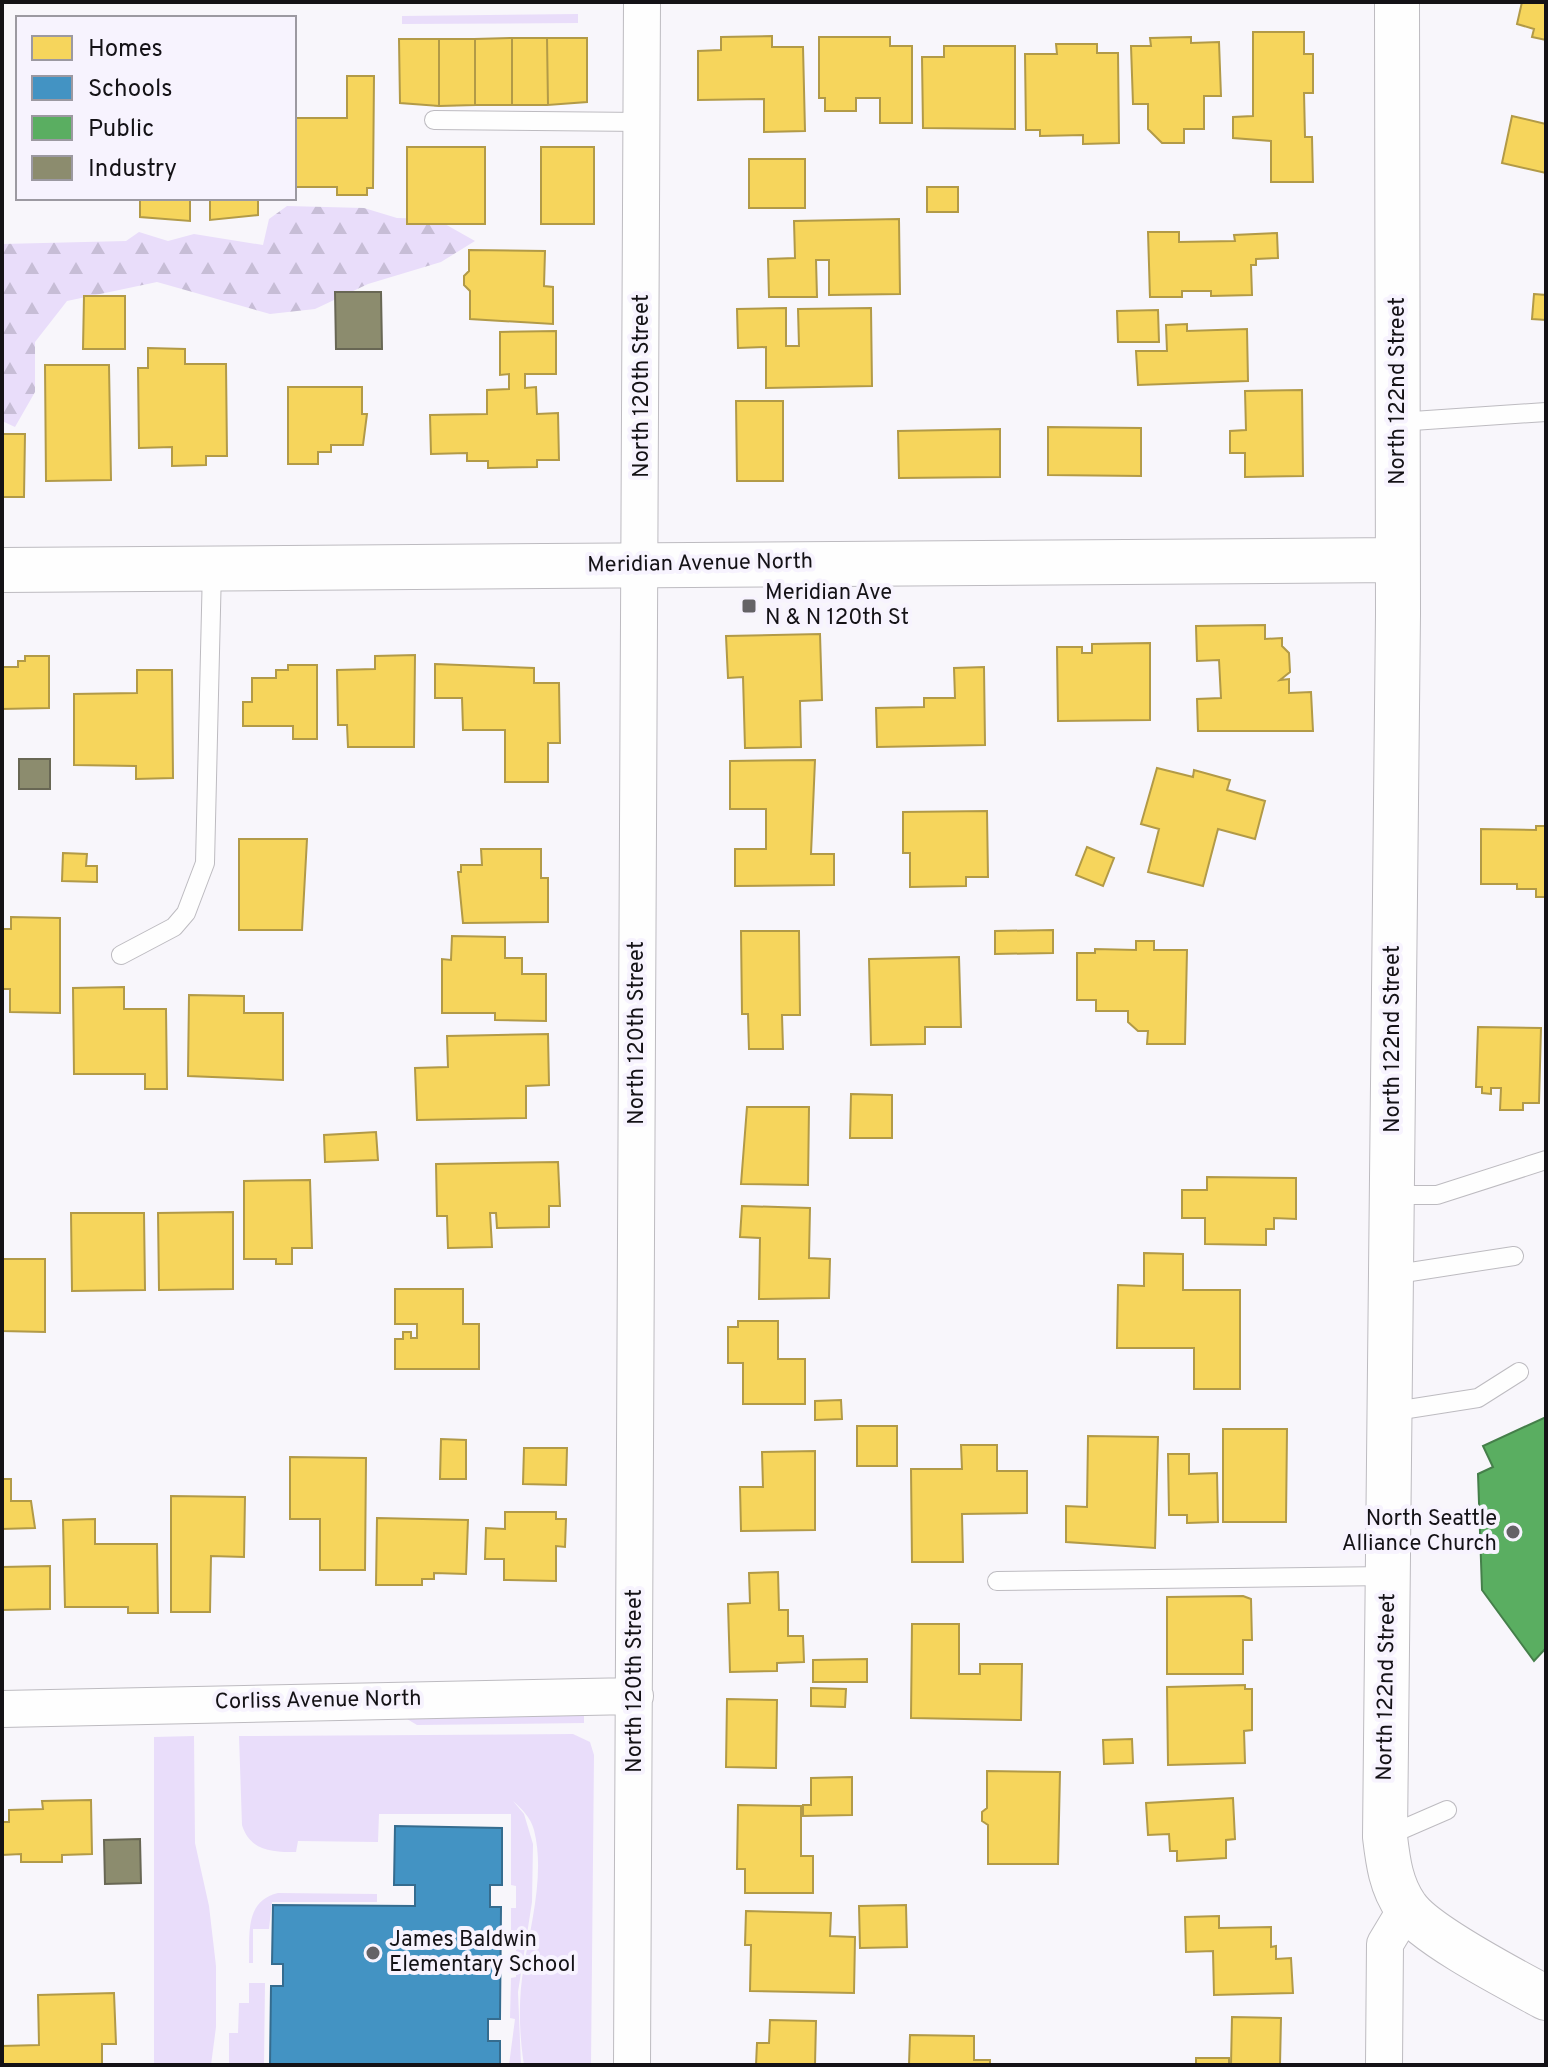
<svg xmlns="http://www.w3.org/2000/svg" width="1548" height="2067" viewBox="0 0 1548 2067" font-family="Overpass,sans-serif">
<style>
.grass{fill:#e9ddfa}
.forest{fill:url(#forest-firs)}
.homes{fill:#f6d55c;stroke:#b29a47;stroke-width:2}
.schools{fill:#4393c3;stroke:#356c8f;stroke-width:2}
.public{fill:#5aae61;stroke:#457f4a;stroke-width:2}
.industry{fill:#8c8c6e;stroke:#686754;stroke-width:2}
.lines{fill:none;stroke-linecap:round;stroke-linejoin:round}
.lane-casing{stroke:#bdbbc0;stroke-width:20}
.street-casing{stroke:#bdbbc0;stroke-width:38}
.secondary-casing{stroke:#bdbbc0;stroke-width:46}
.lane{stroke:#fefefe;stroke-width:18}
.street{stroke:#fefefe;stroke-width:36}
.secondary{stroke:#fefefe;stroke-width:44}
.poi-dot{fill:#646266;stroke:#f7f3fe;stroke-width:3}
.labels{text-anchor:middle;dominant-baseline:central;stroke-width:8;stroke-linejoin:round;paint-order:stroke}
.street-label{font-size:22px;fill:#141216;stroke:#f7f3fe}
.poi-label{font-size:22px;fill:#141216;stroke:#f7f3fe;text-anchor:start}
</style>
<defs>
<pattern id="forest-firs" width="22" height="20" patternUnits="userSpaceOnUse" patternTransform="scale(2)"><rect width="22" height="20" fill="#e9ddfa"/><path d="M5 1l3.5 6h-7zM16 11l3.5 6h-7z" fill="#c7bdd6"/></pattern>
</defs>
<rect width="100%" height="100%" fill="#f8f6fb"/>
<path class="grass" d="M578,14V23L402,24V16Z
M584,1714V1723L417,1725L402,1716Z
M573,1734L590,1742L594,1755L591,2065H524C519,2033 518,1998 524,1966C531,1924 545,1873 534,1830C531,1818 522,1809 513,1801L524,1814L533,1844L532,1902L518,1992L521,2065H509L515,2019L510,2018L511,1978L516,1977V1948H511V1908H516V1886L511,1885V1814H379L378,1842L298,1841L296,1852C272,1852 250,1851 242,1825L239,1736Z
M194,1736L195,1843L209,1906L216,1966V2027L211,2065H154V1737Z
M278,1893L377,1894V1902H272L269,1929H253V1963H249C250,1935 244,1901 278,1893Z
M249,1983H265L264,2065H229V2033H238L239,2003H249Z"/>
<path class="forest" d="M287,206L364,208L397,218L436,219L475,241L441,262L368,284L315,309L270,314L157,282L67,301L35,342V392L15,427L2,421V244L126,241L139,232L168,241L194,234L263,245L269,219Z"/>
<path class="homes" d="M1522,2H1546V40L1532,37L1534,29L1517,24Z
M1253,32H1304V54H1313V93H1304L1305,137H1312L1313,182H1271V141L1233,138V117L1253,116Z
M772,36V47H803L805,131L764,132V99L698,100V51L721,50V37Z
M819,37H890V46H912V123H880V98H856V111H825V98H819Z
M1191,37V43L1219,42L1221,96H1204V129H1184V143H1162L1148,129V104H1133L1131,46H1151L1150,38Z
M512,38V105H475V39Z
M512,38H547L548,105H512Z
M547,38H587V102L548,105Z
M399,39H439V106L400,103Z
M439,39H475V105L439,106Z
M1056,44H1097V53H1118L1119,143L1083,144V135L1040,136V130H1026L1025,54H1057Z
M944,46H1015V129L923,128L922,57H944Z
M347,76H374L373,188H367V195H337V187H294V118H347Z
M1512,116L1546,124V173L1502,163Z
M407,147H485V224H407Z
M541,147H594V224H541Z
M749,159H805V208H749Z
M927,187H958V212H927Z
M140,198H190V221L140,217Z
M210,198H258V215L210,220Z
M899,219L900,294L829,295V260H816L817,297H769L768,259L795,258L794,221Z
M1148,232H1179V242L1235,241L1234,235L1277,233L1278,258L1256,259V265H1251L1252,295L1211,296V291H1182V297H1150Z
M469,250L545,251L544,286L553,287V324L470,319V291L464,285V276L469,271Z
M1534,294L1546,295V320L1532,319Z
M84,296H125V349H83Z
M786,308V346H799L798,309L871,308L872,386L766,388V347L738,348L737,309Z
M1158,310L1159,342H1118L1117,311Z
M1187,324V331L1247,329L1248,381L1138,385L1136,351H1167L1166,325Z
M556,331V374H525V388L536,387L537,414L558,413L559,460H537V467L488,468V461H467V453L431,454L430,415L487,414V390L509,389V374L500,375V332Z
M148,348L185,349V364H226L227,456H206V465L172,466V447L139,448L138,368H148Z
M45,365H109L111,480L46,481Z
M288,387H362V414H367L363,445H331V452H318V464H288Z
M1302,390L1303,476L1245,477V453H1230V431L1246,430L1245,391Z
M736,401H783V481H737Z
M1048,427L1141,428V476L1048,475Z
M1000,429V477L899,478L898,431Z
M2,434H25L24,497H2Z
M1265,625V639L1282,638V646L1289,653L1290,672L1280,680L1289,679V693L1311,692L1313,731H1198L1197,699L1221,698L1219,660L1197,661L1196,626Z
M820,634L822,700L800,701L801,747L745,748L743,677L728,678L726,636Z
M1150,643V720L1058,721L1057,647H1082V653H1092V644Z
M415,655L414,747H348L347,725H338L337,670L375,669V656Z
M25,656H49V708L2,709V667H18V661H25Z
M435,664L534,668V683H559L560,743H548V782H505V730H463L462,698H435Z
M288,665H317V739H293V726H243V702H252V678H276V670H288Z
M984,667L985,745L877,747L876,708L924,707V698H955L954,668Z
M137,670H172L173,778L136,779V766L74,765V694L137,693Z
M815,760L811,854H834V885L735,886V849H766V809H730V761Z
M1157,768L1193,777L1194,770L1230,780L1227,790L1265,801L1255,839L1218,829L1203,886L1148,872L1159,829L1141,824Z
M987,811L988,877H966V886L910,887V853H903V812Z
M1536,826H1546V897H1536V889H1517V884H1481V829L1536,830Z
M239,839H307L302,930H239Z
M1087,847L1114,858L1103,886L1076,875Z
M481,849H541V878H548V922L463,923L458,872H461V865H482Z
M63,853L87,854L86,866H97V882L62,881Z
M11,917L60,918V1013L10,1012V989H2V929H11Z
M1053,930V953L995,954V931Z
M741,931H799L800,1015H782L783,1049H749L748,1014H742Z
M452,936L505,937V958H522V974H546V1021L495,1020V1013H442V959L451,960Z
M1136,941H1154V950H1187L1185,1044H1147L1148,1031H1138L1128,1022V1011H1096V1000H1077V953H1095V949L1136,950Z
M959,957L961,1027H925V1044L871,1045L869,959Z
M124,987V1009H166L167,1089H145V1074H74L73,988Z
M189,995L244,996V1013H283V1080L188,1076Z
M1478,1027L1541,1028L1539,1103H1523V1110H1500L1501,1088H1491V1094L1482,1093V1087H1476Z
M548,1034L549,1085L526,1086V1118L417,1120L415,1068L448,1067L447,1036Z
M851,1094L892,1095V1138H850Z
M747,1107H809L808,1185L741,1184Z
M376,1132L378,1160L325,1162L324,1135Z
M558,1162L560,1206H549V1227L497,1228L496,1213H490L492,1247L448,1248L447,1216H437L436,1164Z
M1207,1177L1296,1178V1219L1274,1218V1229H1266V1245L1205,1244V1218H1182V1190H1207Z
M310,1180L312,1248H292V1264H276V1259H244V1181Z
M742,1206L810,1208L809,1258L830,1259L829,1298L759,1299L760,1238L740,1237Z
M233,1212V1289L159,1290L158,1213Z
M71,1213H144L145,1290L72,1291Z
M1144,1253L1183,1254V1290H1240V1389H1194V1348H1117L1118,1285L1144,1286Z
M2,1259H45V1332L2,1331Z
M395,1289H463V1324H479V1369H395V1339H403V1332H411V1338H417V1324H395Z
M738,1321H778V1359H805V1404H743V1363H728V1327H738Z
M841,1400L842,1419L815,1420V1401Z
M857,1426H897V1466H857Z
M1223,1429H1287L1286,1522H1223Z
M1088,1436L1158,1437L1155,1548L1066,1542V1506L1087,1507Z
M441,1439L466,1440V1479H440Z
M961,1445H997V1471H1027V1513L962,1514L963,1562H912L911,1469H962Z
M524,1448H567L566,1485L523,1484Z
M815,1451V1530L741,1531L740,1487H763L762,1452Z
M1168,1454H1189V1474L1217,1473L1218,1522L1187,1523V1515H1169Z
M290,1457L366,1458L365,1570H320V1519H290Z
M2,1479H11V1501H31L35,1528L2,1529Z
M171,1496L245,1497L244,1557L211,1556L210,1612H171Z
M505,1512H556V1519H566L565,1547L556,1546V1581L504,1580V1559H485L486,1528L505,1529Z
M377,1518L468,1520L466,1574L434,1573V1579H422V1585H376Z
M95,1519V1544H157L158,1613H128V1607H65L63,1520Z
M50,1566V1609L2,1610V1567Z
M778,1572L779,1610H788V1636H803L804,1662L777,1663V1671L730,1672L728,1604L750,1603L749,1573Z
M1243,1596L1251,1599L1252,1640H1243V1674H1167V1597Z
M912,1624H959V1674H980V1664H1022L1021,1720L911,1718Z
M867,1659V1682H813V1660Z
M1245,1685V1689H1252V1730L1244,1731L1245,1763L1168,1765L1167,1687Z
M811,1688L846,1689L845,1707L811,1706Z
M727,1699L777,1700L776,1768L726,1767Z
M1132,1739L1133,1763L1104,1764L1103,1740Z
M987,1771L1060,1772L1058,1864H988V1825L982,1821V1812L987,1808Z
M852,1777V1815L803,1816V1805H811V1778Z
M1233,1798L1235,1839L1226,1840V1858L1177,1861V1851H1170L1169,1834L1148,1835L1146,1803Z
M91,1800L92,1854L62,1855V1862H21V1854L2,1855V1822H9V1810L43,1809L42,1801Z
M738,1805L801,1806V1856H813V1893H745V1869H737Z
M906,1905L907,1947L860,1948L859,1906Z
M746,1911L831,1913L830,1936L855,1937L854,1993L750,1991L751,1945H745Z
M1219,1916V1928L1271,1927V1947L1276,1946V1959L1291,1958L1293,1993L1214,1995L1213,1951L1186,1952L1185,1917Z
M114,1993L116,2044H102V2065H2V2046L39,2045L38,1995Z
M1232,2017L1281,2018L1280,2065H1231Z
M770,2020L816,2021L815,2065H756L757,2043H769Z
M910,2035L974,2036V2060H990V2065H909Z
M1196,2058H1229V2065H1196Z"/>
<path class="schools" d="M395,1826L502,1828V1885H490V1907H501L500,2019H488V2041H500V2065H270L271,1986H283V1964H272L273,1905L415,1906V1885H394Z"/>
<path class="public" d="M1546,1417V1648L1534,1661L1482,1590L1478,1474L1493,1467L1483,1446Z"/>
<path class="industry" d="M335,292H381L382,349H336Z
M19,759H50V789H19Z
M140,1839L141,1883L105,1884L104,1840Z"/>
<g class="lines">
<g class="lane-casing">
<path id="lane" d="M434,120L643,122
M1398,422L1546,412
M121,955L174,927L186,913L205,863L212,568
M1392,1195H1437L1546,1160
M1391,1275L1514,1256
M1389,1412L1478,1398L1519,1372
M997,1581L1388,1576
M1387,1836L1447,1810"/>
</g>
<g class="street-casing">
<path id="street" d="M2,1709L635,1696
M632,2065L642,2
M1384,2065L1385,1944L1406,1909"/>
</g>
<g class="secondary-casing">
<path id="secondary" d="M1397,2L1398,614L1385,1837C1388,1862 1391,1886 1406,1907C1425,1935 1513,1980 1546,1998
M2,570L1397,560"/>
</g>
<use href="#lane" class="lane"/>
<use href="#street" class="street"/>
<use href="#secondary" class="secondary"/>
</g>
<g class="poi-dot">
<rect x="741" y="598" width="16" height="16" rx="4"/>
<circle cx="1513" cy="1532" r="8"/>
<circle cx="373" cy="1953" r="8"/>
</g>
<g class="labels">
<g class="street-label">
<text transform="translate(642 386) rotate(-90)">North 120th Street</text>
<text transform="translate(1398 391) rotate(-90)">North 122nd Street</text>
<text transform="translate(700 564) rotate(-1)">Meridian Avenue North</text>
<text transform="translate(637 1033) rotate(-90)">North 120th Street</text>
<text transform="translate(1393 1039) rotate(-90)">North 122nd Street</text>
<text transform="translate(635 1681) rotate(-90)">North 120th Street</text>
<text transform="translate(1387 1687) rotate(-89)">North 122nd Street</text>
<text transform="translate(318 1701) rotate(-1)">Corliss Avenue North</text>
</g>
<g class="poi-label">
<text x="765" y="593">Meridian Ave<tspan x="765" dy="25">N &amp; N 120th St</tspan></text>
<text x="1497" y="1519" text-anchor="end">North Seattle<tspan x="1497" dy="25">Alliance Church</tspan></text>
<text x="389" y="1940">James Baldwin<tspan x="389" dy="25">Elementary School</tspan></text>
</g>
</g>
<rect width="1548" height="2067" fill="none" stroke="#141216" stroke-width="8"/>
<rect x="16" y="16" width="280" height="184" fill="#f7f3fe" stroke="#9c99a1" stroke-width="2"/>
<rect x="32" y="36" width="40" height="24" fill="#f6d55c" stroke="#9c99a1" stroke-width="2"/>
<text x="88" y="56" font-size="24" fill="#141216">Homes</text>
<rect x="32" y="76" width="40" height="24" fill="#4393c3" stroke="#9c99a1" stroke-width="2"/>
<text x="88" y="96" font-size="24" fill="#141216">Schools</text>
<rect x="32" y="116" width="40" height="24" fill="#5aae61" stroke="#9c99a1" stroke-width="2"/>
<text x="88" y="136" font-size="24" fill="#141216">Public</text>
<rect x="32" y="156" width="40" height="24" fill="#8c8c6e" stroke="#9c99a1" stroke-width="2"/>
<text x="88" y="176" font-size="24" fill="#141216">Industry</text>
</svg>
